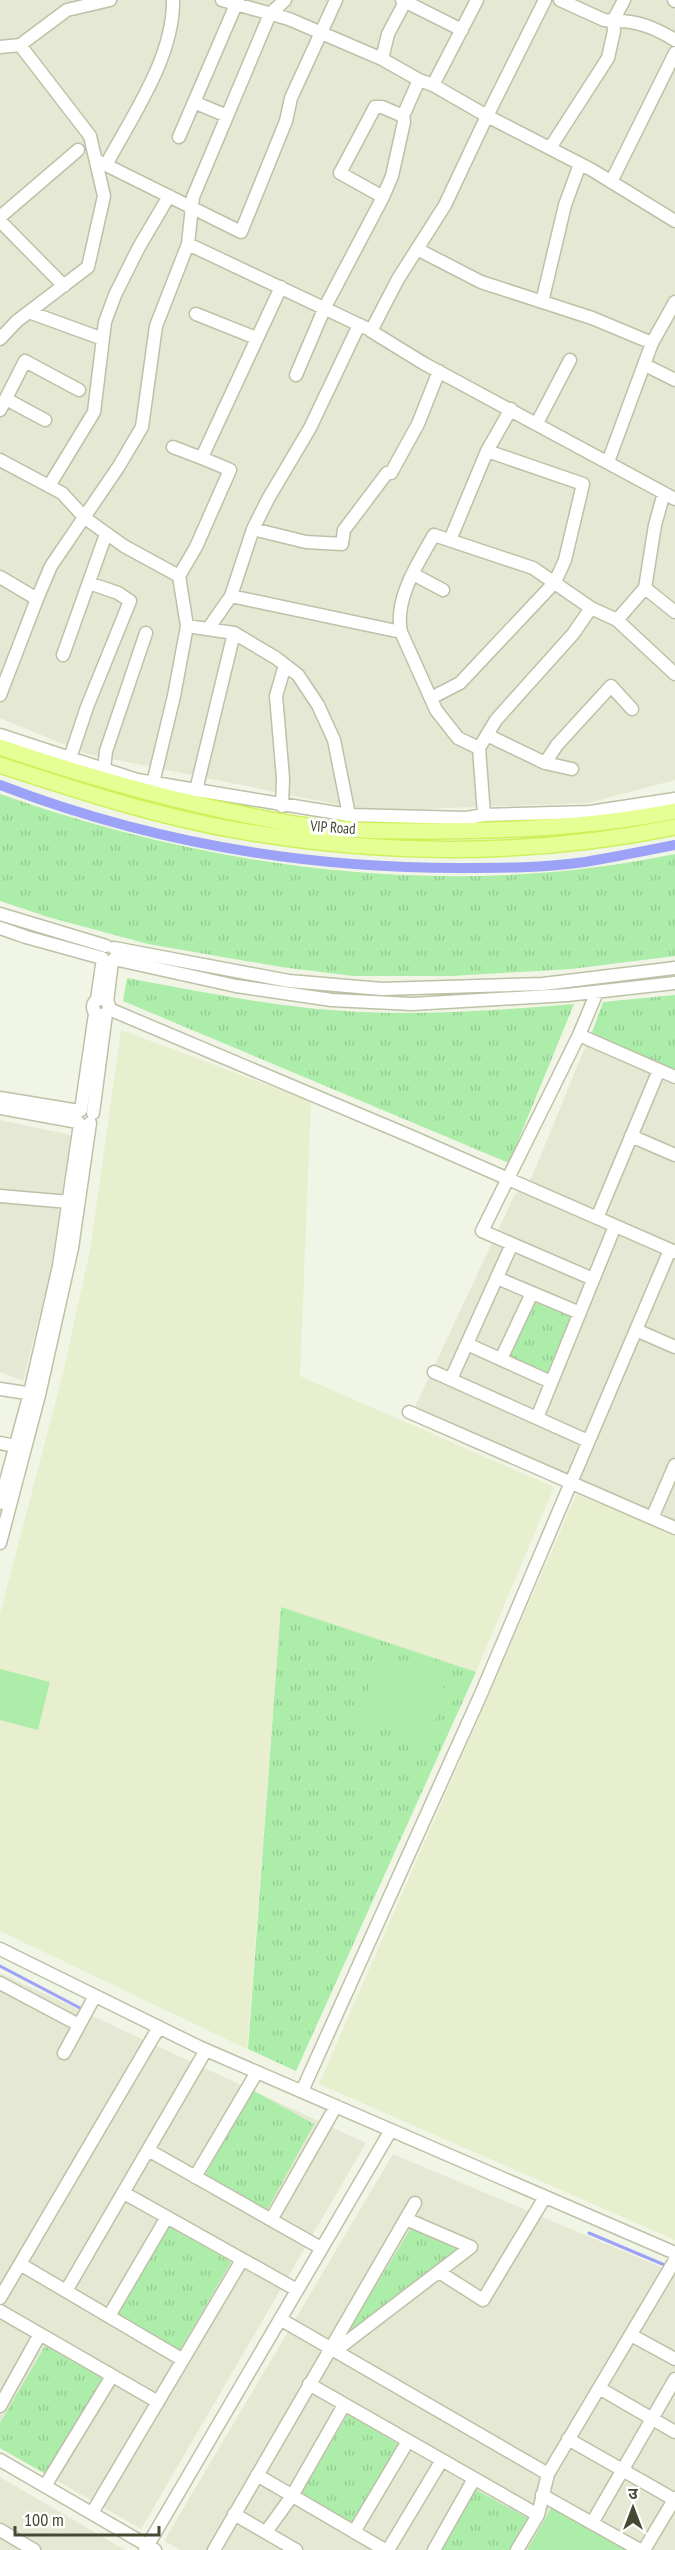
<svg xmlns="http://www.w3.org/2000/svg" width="675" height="2550" viewBox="0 0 675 2550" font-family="'PT Sans Narrow','Noto Sans Devanagari',sans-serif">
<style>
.residential{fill:#e5e9d3}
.education{fill:#e7efce}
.grass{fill:url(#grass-tufts)}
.pitch{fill:#acedaa}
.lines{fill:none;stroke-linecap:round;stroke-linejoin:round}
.stream{stroke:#9ca2f7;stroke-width:3}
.canal{stroke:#9ca2f7;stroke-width:10}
.minor-casing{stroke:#bcc1a7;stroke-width:15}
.major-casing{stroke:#cef059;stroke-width:18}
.minor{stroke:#fff;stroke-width:12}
.major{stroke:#e6ff95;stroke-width:15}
.labels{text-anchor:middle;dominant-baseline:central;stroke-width:6;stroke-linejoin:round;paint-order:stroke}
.street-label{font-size:15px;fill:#464834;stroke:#fff}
</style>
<defs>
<pattern id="grass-tufts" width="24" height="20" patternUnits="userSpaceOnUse" patternTransform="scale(1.5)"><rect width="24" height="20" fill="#acedaa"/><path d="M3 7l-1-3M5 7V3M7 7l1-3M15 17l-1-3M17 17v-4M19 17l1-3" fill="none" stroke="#95cd93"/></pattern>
</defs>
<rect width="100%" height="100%" fill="#f1f5e6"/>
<path class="residential" d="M0,0H675V780L588,803L370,811L87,754L0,718Z
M586,1045L675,1085V1523L414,1409L514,1196L531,1179Z
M0,1120L71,1135L51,1271L23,1381L0,1372Z
M0,1973L366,2143L141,2529L0,2448Z
M393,2154L675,2273V2550H180L164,2541Z
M0,2477L125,2550H0Z"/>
<path class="education" d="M121,1030L311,1101L300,1376L554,1487L476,1672L281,1607L247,2049L0,1931V1614L63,1373L90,1250Z
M577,1493L675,1535V2240L319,2084Z"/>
<path class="grass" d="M0,794C216,870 449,901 675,854V956L571,969L452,976H353L281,967L148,944L48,917L0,901Z
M127,978C204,992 282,1009 361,1012C433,1015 503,1010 574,1004L509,1163L123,1001Z
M675,995V1071L591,1035L603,1002Z
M532,1301L573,1318L549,1373L509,1356Z
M281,1607L476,1672L296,2071L248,2049Z
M252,2090L314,2124L267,2210L205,2176Z
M169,2226L231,2262L180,2350L117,2314Z
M411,2228L457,2249L344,2338Z
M45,2346L102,2378L46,2474L0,2448V2423Z
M348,2414L398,2444L351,2525L300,2496Z
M475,2489L529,2519L511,2550H440Z"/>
<path class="pitch" d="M380,1656L429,1667L448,1694L425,1741L357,1721Z
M0,1669L50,1682L38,1730L0,1720Z
M552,2507L628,2550H527Z"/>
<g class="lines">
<path class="stream" d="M0,1966L80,2008
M589,2233L667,2266"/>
<path class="canal" d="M0,785C146,841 302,868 458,868C500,868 544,868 585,862C615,857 645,851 675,845"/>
<g class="minor-casing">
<path id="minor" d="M222,0L289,19L382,59L388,34L406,0
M402,0L462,30
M545,0L487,116L592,170L675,221
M560,0L604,20L613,21L624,0
M674,0L675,1
M0,47L20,45L67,10L110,0
M382,59L419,80L433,85L487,116L445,205L398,279L371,331L423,363L675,499
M433,85L477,0
M196,103L227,116
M179,137L238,0
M550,148L608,58L614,31L613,21C637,20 655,28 675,40
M96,160L241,232L286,121L291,98L336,0
M106,165C132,116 174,57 173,0
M611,182L675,53
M383,197L340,173L375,107H382L403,116
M0,217L78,150
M0,221L64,286
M188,244L366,328
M417,249L481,282L592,318L652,343L608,462
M542,302L565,205L580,164
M29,312L103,339
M196,314L256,338
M0,339L17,321L88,267L104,196L90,136L20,45
M652,343L675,302
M645,365L675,380
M296,375L325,307L383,197L392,176L404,122L403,116L419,80
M6,399L45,420
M0,410L25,361L79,390
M537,423L570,360
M173,447C193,455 211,461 230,470L196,547L179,576
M202,457L281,287
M0,460L62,493L85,518L124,546L179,576L187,626L174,696L153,783
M49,486L94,412L105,322L115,295L139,247L169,196
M253,529L306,542L342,544L344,530L387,473H391L418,424L439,371
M450,540L487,451L511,409
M413,574L443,590
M0,577L37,599L0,695
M645,588L655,525L664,493
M231,596L401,632
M37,599L51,566L119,466L142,427L156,326L188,244L193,197L270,14L285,0
M591,608L617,620L675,674
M617,620L645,588L675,612
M187,626L234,633L276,658L298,675L318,705L334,740L349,815
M208,629L231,596L253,529L268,499L310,428L359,325
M63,655L106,534
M431,698L460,683L555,582L565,560L583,484L487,451
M0,735L137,780L196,790L349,815L466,818L484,815L590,812L675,799
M487,735L545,763L572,769
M479,748L458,738L436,710L401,632C394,599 418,563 434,535L533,568L591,608L573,634L496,720L479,748L484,815
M70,758L87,707L130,601L118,593L89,583
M545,763L557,745L611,686L632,709
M104,769L106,751L146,633
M196,790L234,633
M282,806L283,778L276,696L285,665
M0,914L106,946
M0,928L26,937L102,958
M114,948L289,981L382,989L543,984L675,968
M114,959L236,986L332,1000L412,1004L567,995L675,983
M93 1007a8 8 0 1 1 16 0a8 8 0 1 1-16 0Z
M97,999L103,959
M107,1002L112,961
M109,1009L410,1136L675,1252
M579,1035L675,1077
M0,1098L79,1111
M0,1108L78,1122
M81,1110L95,1014
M93,1113L106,1014
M631,1136L675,1155
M0,1196L69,1202
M597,1218L659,1070
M497,1278L580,1313
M593,1279L482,1231L579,1035L597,992
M636,1330L675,1347
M467,1344L551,1382
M501,1359L532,1293
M434,1372L588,1441
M451,1379L512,1244
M0,1389L39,1395L0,1543
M39,1395L72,1248L90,1123
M409,1412L675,1528
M537,1418L615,1226
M0,1443L15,1446
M0,1503L30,1393L59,1266L80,1124
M652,1518L675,1465
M0,1949L199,2047L675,2253
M0,1983L79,2025
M64,2053L95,1996
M302,2091L481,1694L670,1250
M148,2150L321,2248
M195,2177L257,2072
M124,2193L297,2290
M271,2220L336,2106
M20,2264L183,2360
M439,2272L483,2300L545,2197
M66,2291L206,2050
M0,2298L159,2027
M0,2311L158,2402
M109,2316L167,2217
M280,2319L548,2474
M631,2335L675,2359
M335,2351L471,2247L406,2219
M309,2384L538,2515
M599,2388L675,2432
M0,2406L40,2334
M568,2439L675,2500
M0,2460L155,2550
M257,2475L385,2550
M45,2486L112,2376
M542,2495L640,2550
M92,2513L242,2260
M234,2514L296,2550
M592,2523L675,2379
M0,2530L34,2550
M266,2532L292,2496L344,2405
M354,2532L408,2441
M145,2550L391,2130
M214,2550L415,2203
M388,2550L442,2460
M434,2550L474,2479
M517,2550L538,2515L548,2474L675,2260
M644,2550L675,2498"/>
</g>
<g class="major-casing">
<path id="major" d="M0,747C96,780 194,807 294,824C339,831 386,831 431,831C513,831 594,827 675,811
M0,765C79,791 159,817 241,831C385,856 532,856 675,827"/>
</g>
<use href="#minor" class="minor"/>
<use href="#major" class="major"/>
</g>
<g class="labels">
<g class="street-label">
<text transform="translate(333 827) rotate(4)">VIP Road</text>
</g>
</g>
<g transform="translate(633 2508)" stroke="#ffffff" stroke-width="4.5" paint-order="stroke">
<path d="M0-4.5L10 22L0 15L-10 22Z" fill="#464834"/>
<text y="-9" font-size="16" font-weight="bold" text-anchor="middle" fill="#464834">उ</text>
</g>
<path d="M15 2526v9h144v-9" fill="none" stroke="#464834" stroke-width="3"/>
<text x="24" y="2526" font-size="18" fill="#464834" stroke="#ffffff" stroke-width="4.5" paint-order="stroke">100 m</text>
</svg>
